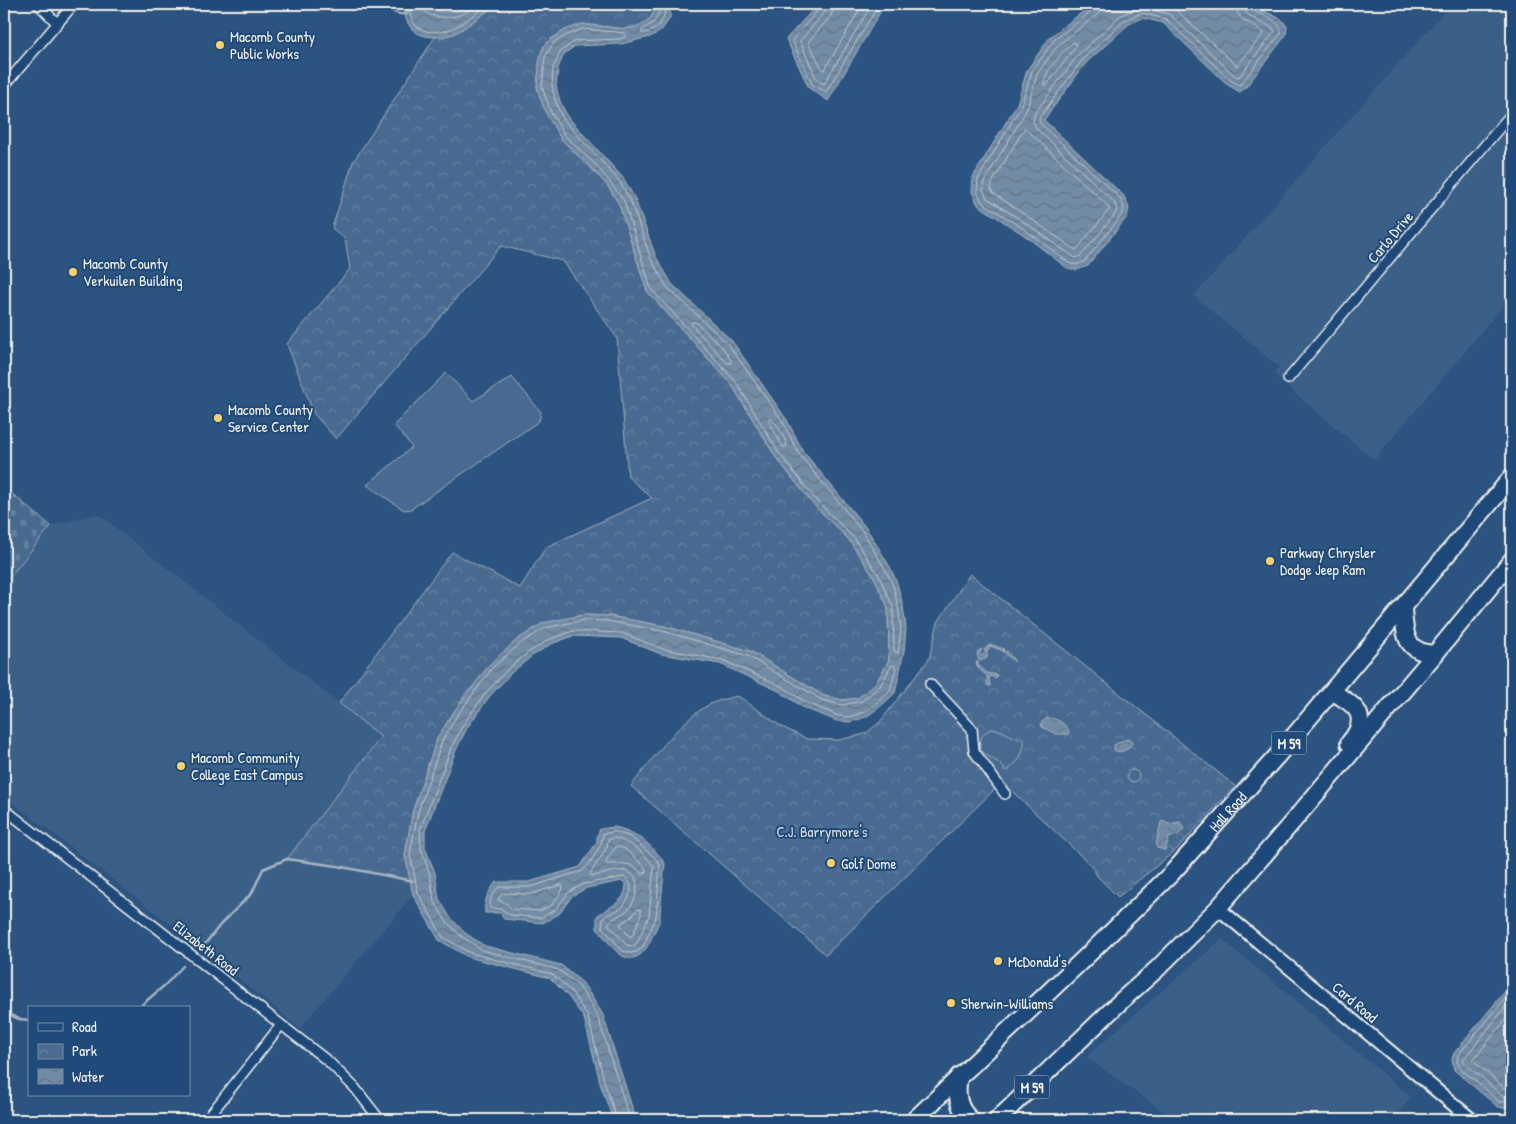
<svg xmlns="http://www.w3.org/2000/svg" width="1516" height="1124" viewBox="0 0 1516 1124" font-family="'Patrick Hand',sans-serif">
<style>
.built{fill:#3b6088}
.cemetery{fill:url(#cemetery-stones);stroke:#9eaebc}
.park{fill:url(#park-crowns);stroke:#9eaebc}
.pitch{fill:#496b90;stroke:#9eaebc}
.water{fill:url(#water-waves);stroke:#a7b4c0}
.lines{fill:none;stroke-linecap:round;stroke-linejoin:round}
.shore{stroke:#c0c9ce;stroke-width:1}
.stream{stroke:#a7b4c0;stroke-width:2.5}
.street-casing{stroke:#f4f1e8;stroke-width:12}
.secondary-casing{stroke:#f4f1e8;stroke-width:16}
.highway-casing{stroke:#f4f1e8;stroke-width:20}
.street{stroke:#1f4a7a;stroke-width:9}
.secondary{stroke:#1f4a7a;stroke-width:12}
.highway{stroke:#1f4a7a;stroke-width:16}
.poi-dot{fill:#ffd166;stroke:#1f4a7a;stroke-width:2}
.labels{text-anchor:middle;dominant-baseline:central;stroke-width:4;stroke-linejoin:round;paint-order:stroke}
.shield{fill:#1f4a7a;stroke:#b4bfc7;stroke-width:1}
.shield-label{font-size:14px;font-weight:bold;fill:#f4f1e8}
.poi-label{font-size:15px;fill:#f4f1e8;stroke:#1f4a7a;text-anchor:start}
.street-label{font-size:15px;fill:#f4f1e8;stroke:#1f4a7a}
.park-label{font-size:15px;fill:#dadddb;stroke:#1f4a7a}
</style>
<defs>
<pattern id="cemetery-stones" width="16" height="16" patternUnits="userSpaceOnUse" patternTransform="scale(1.25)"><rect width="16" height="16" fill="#496b90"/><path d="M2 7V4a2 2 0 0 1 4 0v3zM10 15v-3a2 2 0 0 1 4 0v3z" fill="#6481a0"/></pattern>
<pattern id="park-crowns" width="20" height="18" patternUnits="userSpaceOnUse" patternTransform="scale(1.25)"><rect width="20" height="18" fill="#496b90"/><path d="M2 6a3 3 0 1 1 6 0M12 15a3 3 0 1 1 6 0" fill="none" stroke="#6481a0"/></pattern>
<pattern id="water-waves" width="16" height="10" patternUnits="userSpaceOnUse" patternTransform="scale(1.25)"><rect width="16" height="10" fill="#738ca6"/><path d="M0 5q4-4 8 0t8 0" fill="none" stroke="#647484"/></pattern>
</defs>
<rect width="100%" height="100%" fill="#2c5481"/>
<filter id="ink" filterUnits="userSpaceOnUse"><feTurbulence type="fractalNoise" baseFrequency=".02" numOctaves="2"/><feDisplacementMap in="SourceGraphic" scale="10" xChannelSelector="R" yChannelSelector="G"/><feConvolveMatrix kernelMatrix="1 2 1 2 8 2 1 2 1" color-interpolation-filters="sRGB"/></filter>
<g filter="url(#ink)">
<path class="built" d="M1451,4H1512V295L1374,460L1290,389L1274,373L1279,367L1194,296Z
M98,514L381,736L288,859L337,866L411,880L413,895L300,1028L194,942L4,796V584L51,526Z
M1222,939L1411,1097L1393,1120H1175L1086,1057Z"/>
<path class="cemetery" d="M4,487L51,526L4,584Z"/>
<path class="park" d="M498,4H656L654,12L650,19L638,26L626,29L582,24L544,46L540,56L537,87L561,139L591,168L607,185L619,204L647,291L732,385L775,456L812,503L849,540L874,577L888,608L889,660L876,683L858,698L843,700L824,696L750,651L664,626L609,616L584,615L544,623L466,693L437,739L413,810L405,855L411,880L337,866L287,859L381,737L339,703L452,552L520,588L546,547L652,498L628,477L617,338L563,261L501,246L336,439L314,414L287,344L350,269L345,239L332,228L353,162L435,37L454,34Z
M970,574L1235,786L1176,850L1118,897L1097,876L1092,866L1002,782L826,955L631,786C652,760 684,714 715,702C722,699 730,698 738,696L782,727L807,739L839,740L865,734L880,722L929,659L938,622Z"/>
<path class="pitch" d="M446,373L473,401L512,377L541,412L539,421L411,509L404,510L367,485L412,447L394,425Z
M991,729C1004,728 1012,740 1024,739C1025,753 1018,764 1006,771C1001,761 987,758 980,749C979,739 982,733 991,729Z
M1127 776a6 6 0 1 1 12 0a6 6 0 1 1-12 0Z"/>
<path class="water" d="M403,4H424L429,9L443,12L458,11L470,4H498C486,11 464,30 453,34C441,38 421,39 412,29C406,23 404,12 403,4Z
M656,4H670V18L661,31L650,37L621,44L575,46L564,54L558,68L556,86L560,101L567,116L624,179L635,199L656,257L672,284L732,341L787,420L803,451L867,529L890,567L897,583L903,606L906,628L904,651L895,693L881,706L866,717L850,722L837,721L804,708L779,691L720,664L661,654L621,638L573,636L551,644L532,656L511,673L489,697L467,728L456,750L425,831V847L435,873L439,899L450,917L465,933L485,946L561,965L583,983L603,1015L636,1120H613L601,1086L584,1018L567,995L550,978L468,957L439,940L413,895L405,855L413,810L437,739L452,714L490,664L518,639L543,623L583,615L609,616L664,626L750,651L824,696L843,700L858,698L876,683L889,660L888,608L874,577L849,540L812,503L775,456L732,385L647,291L619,204L607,185L591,168L561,139L547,115L540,98L537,87L540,56L544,46L551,39L565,30L582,24L626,29L638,26L650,19L654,12Z
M818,4H885L828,101L809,88L786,39Z
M1093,4H1250L1281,19L1287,26L1286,35L1246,87L1240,92L1228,85L1163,23L1143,18L1129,24L1086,63L1044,120L1124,196L1129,208L1127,217L1088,266L1076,270L1067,268L1024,235L978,205L972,192L973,177L1017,104L1027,70L1050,37Z
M991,645L1004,649L1003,650L1005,652L1007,651L1015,662L1001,650L990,646L987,651V658L980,661L977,655L978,651L982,649L979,654L982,656L986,651L984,650L988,646Z
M978,661V665L987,673L997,675L995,679L992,676L989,677L990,686L987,685V676L978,668L976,663Z
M1047,718C1056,718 1066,723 1069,732L1068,734H1056L1042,727L1041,723Z
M1127,739L1132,741V743C1128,750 1121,754 1114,750V745Z
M1164,821L1168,824L1180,822L1184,829L1179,834L1169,838L1165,850L1157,848L1156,845L1161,822Z
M614,827C636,831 652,845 665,863L660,912C661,921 656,929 652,937C647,950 636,965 621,955C615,952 603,935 597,929V916C610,905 626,904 626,883L622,881L587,888L572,896L559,914L543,923L504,919L501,913H485C483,901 489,891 496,882H529L580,867L597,842V836L600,829Z
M1512,983V1104L1508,1109L1498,1107L1454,1070L1452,1059L1454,1053Z"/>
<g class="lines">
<path class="shore" d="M408,4C409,11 411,20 416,26C424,34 444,33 453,28C466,22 477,12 489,4
M421,4C423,19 448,19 459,15C463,14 466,12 470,10L472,4
M821,4L819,9L792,40L812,84L826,92L879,4
M827,4L825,12L800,41L817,80L824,84L872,4
M835,4L831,16L808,42L823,70L825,69L863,4
M1095,4L1093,10L1054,40L1032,71L1021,106L978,179L977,191L982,202L1027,231L1069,263L1076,265L1085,261L1122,215L1124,208L1120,198L1041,124L1039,121L1040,117L1083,59L1125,20L1142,13L1166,19L1231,81L1240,85L1281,33C1282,20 1261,15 1252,10L1249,4
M1102,4L1098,14L1058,45L1037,74L1027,109L984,182L983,190L987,198L1030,226L1075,258L1081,256L1116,213L1117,209L1114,202L1036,128L1033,121L1035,113L1078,55L1121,15L1141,7L1169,14L1235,76L1239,77L1275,31L1273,28C1262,22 1244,18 1243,4
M1163,4L1175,9L1237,66L1264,33C1253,22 1236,23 1236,4
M662,7L665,9C665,21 655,33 642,33V30L654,22Z
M583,29L625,33L626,36L620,39L575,41L561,51L553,68L552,86L556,103L563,119L620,182L631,202L651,259L667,287L728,344L783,422L799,454L863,532L885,569L893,585L898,607L901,628L898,653L894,651L893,607L878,574L854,538L816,500L779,453L736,382L651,289L624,201L610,182L595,164L565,136L551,112L542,87L545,57L554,42L567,35Z
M1073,43H1076V46L1047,85H1044C1042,74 1064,50 1073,43Z
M1025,128L1109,207V210L1076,250L993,193L991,189L992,183Z
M692,322H696L723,348L731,360V363H727L692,325Z
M770,418L778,426L787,444L786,447H783L769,422Z
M615,832L631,837L654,857L660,864L656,917L643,947L637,952L630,953L623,951L602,927L603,918C609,913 619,911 624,905C631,896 635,882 624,877L584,884L569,892L556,909L541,918L510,915L502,909L490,908C489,900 493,892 499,887H530L582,871L590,863L601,844L603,834Z
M614,838C630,841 645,853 654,867L649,916L637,943L634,946L627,945L608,924C612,918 619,916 625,912C635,905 640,888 635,877C622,864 607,875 592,876L590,874L607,847L608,840Z
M617,846L625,849L644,866L646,869L645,874H642C631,861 621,864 607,864L606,861Z
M562,885L563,889L552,905L540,911L512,909L507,904L498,900L502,893L531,894Z
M638,909L641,910V915L633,935L630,937L620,924L631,917Z
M1512,991L1458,1055L1457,1062L1462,1070L1480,1084L1499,1102H1512
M1512,999L1463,1060L1466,1065L1484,1079L1502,1096H1512
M1512,1012L1473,1060L1504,1088H1512
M617,1120L605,1084L588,1017L571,991L552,974L470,953L443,937L418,893L410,854L418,812L442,741L456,717L493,667L521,643L545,628L584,620L608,621L663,631L748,656L822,700L842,705L862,701L880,686L891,666L894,665L896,668L890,691L878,702L864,712L849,717L839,716L807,703L781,686L722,660L663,649L622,633L573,631L548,640L529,652L508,669L485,694L463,725L451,748L420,830L421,848L430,875L434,901L446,921L462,937L482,950L559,970L579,986L598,1017L630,1120"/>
<path class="stream" d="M390,4C392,13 397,15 407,14
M205,944L221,924L252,893L263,869L287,859L337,866L413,881
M138,1008L165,985L183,966
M4,1012L19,1019L29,1020"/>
<g class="street-casing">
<path id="street" d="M38,4L57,23
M4,86L74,4
M1288,379L1512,113
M930,684L972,729L974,751L1005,794
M4,809L329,1062L355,1088L380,1120
M206,1120L281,1025"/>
</g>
<g class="secondary-casing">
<path id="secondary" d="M1218,908L1472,1120"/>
</g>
<g class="highway-casing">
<g id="highway">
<path d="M1403,609C1405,634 1404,652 1435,654"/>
<path d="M1332,692C1357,705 1371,717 1349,743"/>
<path d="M959,1076C956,1094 957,1108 971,1120"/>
<path id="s1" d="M914,1120L1093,950L1171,874L1277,756L1512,477"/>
<path d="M997,1120L1121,1001L1157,969L1218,908L1289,826L1435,654L1512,560"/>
</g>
</g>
<use href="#street" class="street"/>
<use href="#secondary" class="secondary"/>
<use href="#highway" class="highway"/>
</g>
</g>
<g class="poi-dot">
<circle cx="220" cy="45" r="5"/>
<circle cx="73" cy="272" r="5"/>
<circle cx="218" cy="418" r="5"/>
<circle cx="1270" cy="561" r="5"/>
<circle cx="181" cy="766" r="5"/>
<circle cx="831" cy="863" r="5"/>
<circle cx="998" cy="961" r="5"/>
<circle cx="951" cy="1003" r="5"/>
</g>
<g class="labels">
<g class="shield">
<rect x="1271.5" y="731.5" width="35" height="23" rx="4"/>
<rect x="1014.5" y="1075.5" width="35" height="23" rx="4"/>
</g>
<g class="shield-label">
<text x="1289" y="743">M 59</text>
<text x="1032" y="1087">M 59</text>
</g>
<g class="poi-label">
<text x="230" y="36">Macomb County<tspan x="230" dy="17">Public Works</tspan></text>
<text x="83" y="263">Macomb County<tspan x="83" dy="17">Verkuilen Building</tspan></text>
<text x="228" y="409">Macomb County<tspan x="228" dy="17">Service Center</tspan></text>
<text x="1280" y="552">Parkway Chrysler<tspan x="1280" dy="17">Dodge Jeep Ram</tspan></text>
<text x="191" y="757">Macomb Community<tspan x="191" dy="17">College East Campus</tspan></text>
<text x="841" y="863">Golf Dome</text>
<text x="1008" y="961">McDonald's</text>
<text x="961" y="1003">Sherwin-Williams</text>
</g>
<g class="street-label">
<text transform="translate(1390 237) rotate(-50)">Carlo Drive</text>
<text stroke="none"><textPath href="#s1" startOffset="440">Hall Road</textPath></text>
<text transform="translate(206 948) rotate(38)">Elizabeth Road</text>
<text transform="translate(1355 1002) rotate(40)">Card Road</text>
</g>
<g class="park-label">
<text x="822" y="831">C.J. Barrymore's</text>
</g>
</g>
<rect width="1516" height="1124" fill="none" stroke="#1f4a7a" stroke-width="20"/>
<rect x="10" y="10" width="1496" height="1104" fill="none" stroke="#f4f1e8" stroke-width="2" filter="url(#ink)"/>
<rect x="28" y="1006" width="162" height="90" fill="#1f4a7a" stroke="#748da6"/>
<rect x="38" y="1023" width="25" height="8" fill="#1f4a7a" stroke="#748da6"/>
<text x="72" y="1032" font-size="15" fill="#f4f1e8">Road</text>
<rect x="38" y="1044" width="25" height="15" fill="url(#park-crowns)" stroke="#748da6"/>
<text x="72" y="1056" font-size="15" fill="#f4f1e8">Park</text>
<rect x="38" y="1069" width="25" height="15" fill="url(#water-waves)" stroke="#748da6"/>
<text x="72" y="1082" font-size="15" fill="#f4f1e8">Water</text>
</svg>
